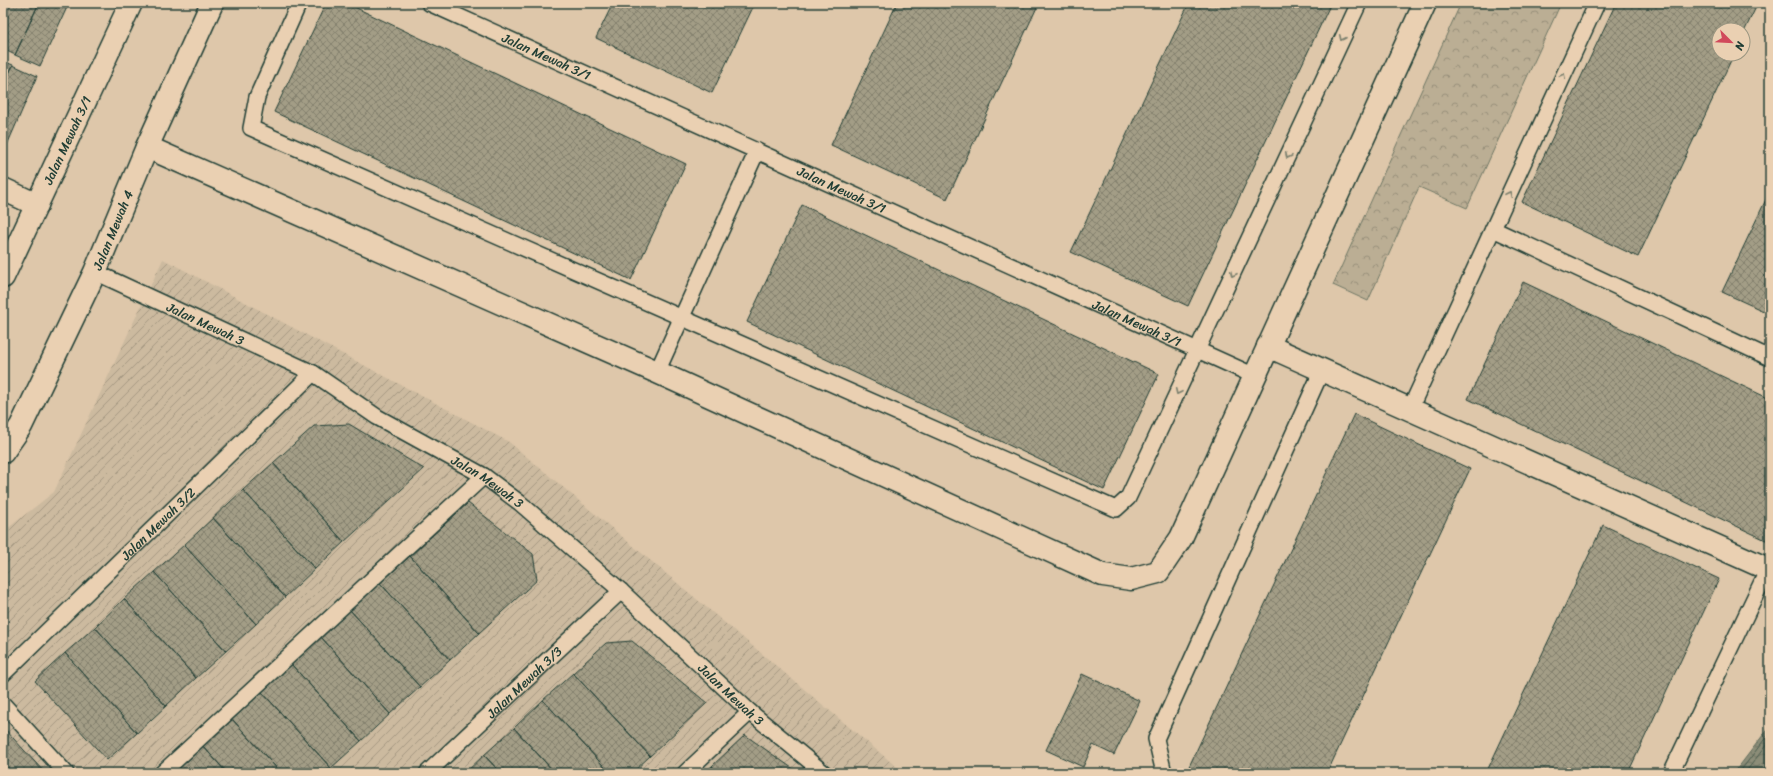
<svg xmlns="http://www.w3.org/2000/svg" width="1773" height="776" viewBox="0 0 1773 776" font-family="Sriracha,sans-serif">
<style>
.industrial{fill:url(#industrial-furrows)}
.forest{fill:url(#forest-crowns);stroke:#6d7664}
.water{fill:url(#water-waves);stroke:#606d5d}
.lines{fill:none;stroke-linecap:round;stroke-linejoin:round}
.shore{stroke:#4b5d4f;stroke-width:1}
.building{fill:url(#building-cross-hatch);stroke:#1f3d34}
.lane-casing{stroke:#1f3d34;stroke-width:18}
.street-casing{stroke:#1f3d34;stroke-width:25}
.lane{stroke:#ead0b2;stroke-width:15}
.street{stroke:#ead0b2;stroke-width:22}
.oneway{stroke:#7a7f6d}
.labels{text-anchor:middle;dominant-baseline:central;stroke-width:3;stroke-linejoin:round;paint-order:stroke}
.street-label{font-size:13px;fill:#1f3d34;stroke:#ead0b2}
</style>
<defs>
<pattern id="industrial-furrows" width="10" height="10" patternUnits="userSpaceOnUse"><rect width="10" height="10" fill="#ccba9f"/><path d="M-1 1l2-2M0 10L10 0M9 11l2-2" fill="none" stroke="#a59882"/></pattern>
<pattern id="forest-crowns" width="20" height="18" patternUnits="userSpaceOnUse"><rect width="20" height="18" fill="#bbae94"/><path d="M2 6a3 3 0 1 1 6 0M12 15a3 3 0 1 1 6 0" fill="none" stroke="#978f7a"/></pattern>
<pattern id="water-waves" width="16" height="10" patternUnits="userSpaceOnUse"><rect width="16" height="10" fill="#8c8d78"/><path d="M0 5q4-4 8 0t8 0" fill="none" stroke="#727463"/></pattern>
<pattern id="building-cross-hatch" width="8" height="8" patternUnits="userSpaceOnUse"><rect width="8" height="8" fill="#a39d86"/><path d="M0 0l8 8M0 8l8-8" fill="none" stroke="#84816e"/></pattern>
</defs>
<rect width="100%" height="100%" fill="#dec7aa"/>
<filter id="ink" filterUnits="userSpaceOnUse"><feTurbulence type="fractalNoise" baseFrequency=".025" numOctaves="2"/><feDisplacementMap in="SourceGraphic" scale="8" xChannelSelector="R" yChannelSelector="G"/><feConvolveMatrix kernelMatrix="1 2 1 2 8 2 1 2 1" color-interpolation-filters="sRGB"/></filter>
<g filter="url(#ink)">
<path class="industrial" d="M163,259L509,442L904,773H3V532L54,492Z"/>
<path class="forest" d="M1461,3H1561L1467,208L1419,187L1368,301L1333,285Z"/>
<path class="water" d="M1770,726V766L1764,773H1734Z"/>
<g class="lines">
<path class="shore" d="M1739,773L1770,732
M1745,773L1770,740"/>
</g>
<path class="building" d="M9,3H39L15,55L3,49V16Z
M39,3H69L40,66L15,55Z
M326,3H346L686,164L631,280L274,112Z
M613,3H755L712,93L596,38Z
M897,3H1039L947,199L831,145Z
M1189,3H1331L1188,306L1071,252Z
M1616,3H1758L1743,34V30H1719V54H1734L1638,257L1522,202Z
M3,61L13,65L3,86Z
M13,65L37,76L4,152L3,86Z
M1770,191V314L1722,292Z
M802,205L1159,374L1104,490L747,322Z
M1523,282L1770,399V542L1468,399Z
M1354,414L1470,469L1327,773H1186Z
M349,424L424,469L344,542L273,463L314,426Z
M273,463L344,542L315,569L243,490Z
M243,490L315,569L285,597L213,518Z
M468,503L533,554L537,580L479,633L410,556Z
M213,518L285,597L256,624L184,545Z
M1603,525L1719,579L1628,773H1486Z
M184,545L256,624L226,651L154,572Z
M410,556L479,633L450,660L380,583Z
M154,572L226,651L196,678L124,599Z
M380,583L450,660L420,687L350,610Z
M124,599L196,678L166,706L95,627Z
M350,610L420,687L390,714L321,637Z
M95,627L166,706L137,733L65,653Z
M321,637L390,714L361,741L291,664Z
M632,641L707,703L650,756L573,673L606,643Z
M65,653L137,733L107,760L35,681Z
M291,664L361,741L331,768L261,691Z
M573,673L650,756L632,773H610L543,700Z
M1082,674L1140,701L1114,755L1093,745L1083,767L1046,750Z
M261,691L331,768L325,773H281L232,719Z
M543,700L610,773H555L514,728Z
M232,719L281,773H227L202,745Z
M3,727L45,773H3Z
M514,728L555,773H501L484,755Z
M745,735L799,773H718L712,766Z
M202,745L227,773H172Z
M484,755L501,773H465Z
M712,766L718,773H704Z"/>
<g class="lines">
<g class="lane-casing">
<g id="lane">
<path d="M299,3L257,97L251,128L1116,509L1128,498L1359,3"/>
<path id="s1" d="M429,3L1255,376"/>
<path d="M1493,229L1770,358"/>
<path id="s2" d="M95,272L313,373L377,417L484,476L520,503L621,591L750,712L824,773"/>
<path d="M657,372L757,151"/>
<path d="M1410,409L1597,3"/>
<path id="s3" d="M3,674L313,373"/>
<path d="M3,704L66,773"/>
<path d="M162,773L484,476"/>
<path id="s4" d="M427,773L621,591"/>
<path d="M685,773L750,712"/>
<path d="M1164,773L1156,739L1322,370"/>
<path d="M1671,773L1768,569"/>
</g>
</g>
<g class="street-casing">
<g id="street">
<path d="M147,147L657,372L1103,575L1131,579L1158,572L1181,538L1425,3"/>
<path d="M3,189L37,205"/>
<path id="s5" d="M3,277L131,3"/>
<path d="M1268,346L1770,570"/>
<path id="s6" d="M3,452L21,426L95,272L147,147L212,3"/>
</g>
</g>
<use href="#lane" class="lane"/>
<use href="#street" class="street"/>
</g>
<defs><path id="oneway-chevron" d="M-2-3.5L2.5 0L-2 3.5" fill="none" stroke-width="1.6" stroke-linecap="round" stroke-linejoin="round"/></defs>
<g class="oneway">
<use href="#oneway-chevron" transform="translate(1342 38) rotate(115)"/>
<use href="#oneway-chevron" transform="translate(1563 76) rotate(-65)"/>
<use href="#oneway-chevron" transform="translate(1288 156) rotate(115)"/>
<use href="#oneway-chevron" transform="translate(1509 194) rotate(-65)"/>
<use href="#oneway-chevron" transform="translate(1233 274) rotate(115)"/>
<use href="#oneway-chevron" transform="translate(1178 392) rotate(115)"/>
</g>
</g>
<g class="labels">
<g class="street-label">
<text stroke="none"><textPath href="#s1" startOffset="129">Jalan Mewah 3/1</textPath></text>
<text stroke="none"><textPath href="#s5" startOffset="151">Jalan Mewah 3/1</textPath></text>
<text stroke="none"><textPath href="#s1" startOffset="453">Jalan Mewah 3/1</textPath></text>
<text stroke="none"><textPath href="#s6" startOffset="248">Jalan Mewah 4</textPath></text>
<text stroke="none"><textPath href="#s2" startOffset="122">Jalan Mewah 3</textPath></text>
<text stroke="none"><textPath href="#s1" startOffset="777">Jalan Mewah 3/1</textPath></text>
<text stroke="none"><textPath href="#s2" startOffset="446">Jalan Mewah 3</textPath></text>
<text stroke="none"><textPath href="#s3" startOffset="216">Jalan Mewah 3/2</textPath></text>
<text stroke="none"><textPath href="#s4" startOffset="133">Jalan Mewah 3/3</textPath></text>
<text stroke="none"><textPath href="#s2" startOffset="770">Jalan Mewah 3</textPath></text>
</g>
</g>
<rect width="1773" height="776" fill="none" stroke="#ead0b2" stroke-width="16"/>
<rect x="8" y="8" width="1757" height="760" fill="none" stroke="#1f3d34" stroke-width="1.5" filter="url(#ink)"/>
<g transform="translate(1731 42) rotate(114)"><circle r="19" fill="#ead0b2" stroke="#999580"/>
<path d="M0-3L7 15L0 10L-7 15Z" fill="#d1495b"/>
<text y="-6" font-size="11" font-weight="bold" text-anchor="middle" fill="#1f3d34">N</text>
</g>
</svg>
